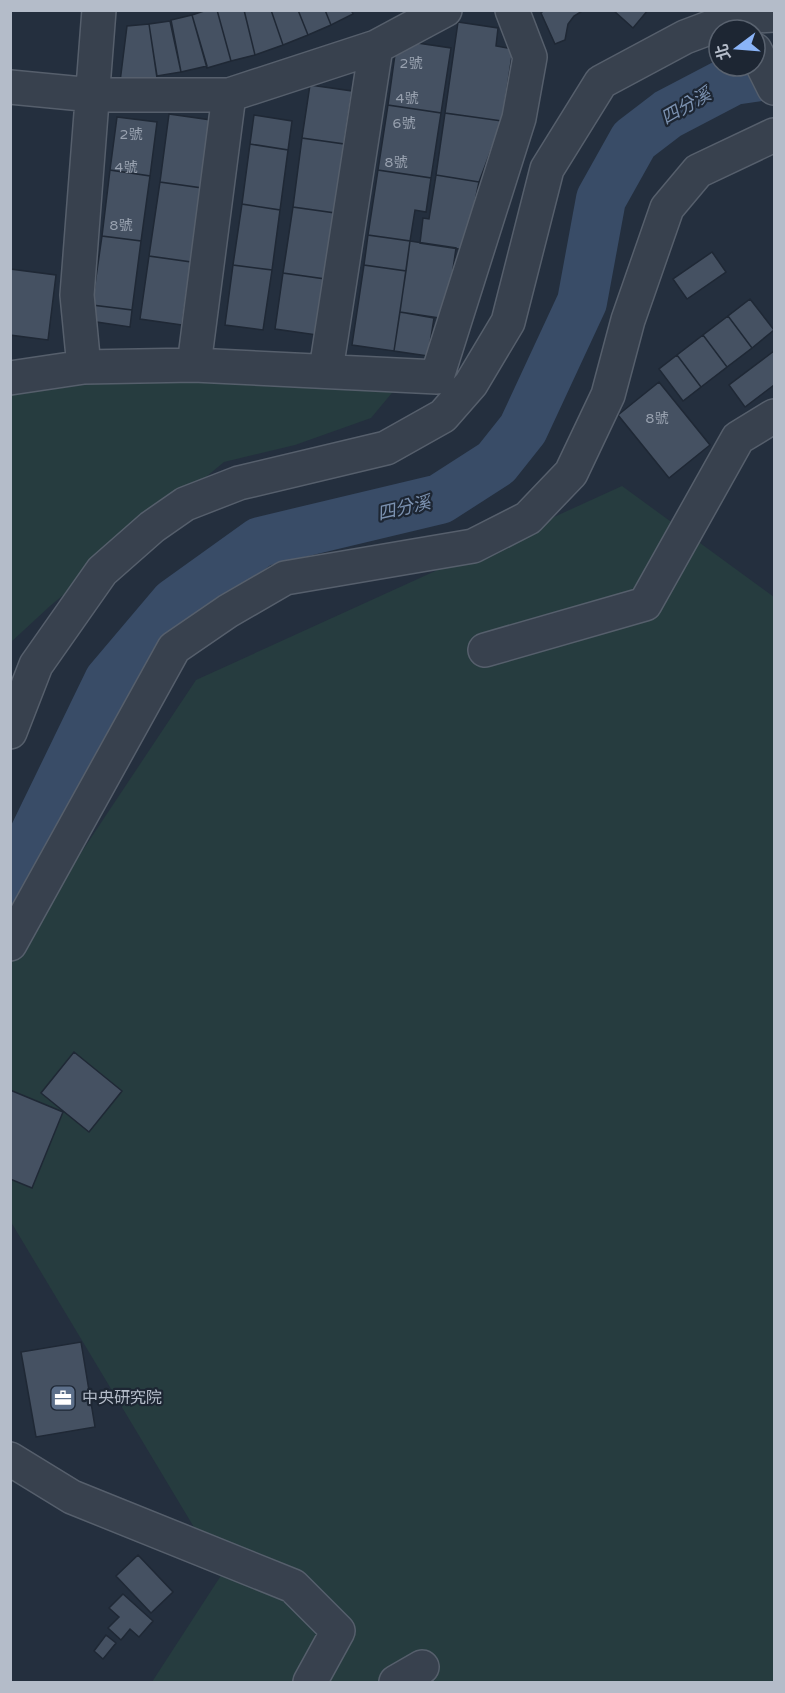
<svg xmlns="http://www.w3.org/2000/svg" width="785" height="1693" viewBox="0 0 785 1693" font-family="'Varela Round','Noto Sans TC',sans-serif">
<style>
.green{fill:#263c3f}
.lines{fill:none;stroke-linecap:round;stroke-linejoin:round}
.river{stroke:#394c67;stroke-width:50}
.building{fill:#455162;stroke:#1f2835;stroke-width:1.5}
.minor-casing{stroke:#565f6c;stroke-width:36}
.minor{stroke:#38414e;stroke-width:33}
.labels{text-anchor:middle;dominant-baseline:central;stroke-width:4.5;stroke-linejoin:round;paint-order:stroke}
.number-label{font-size:14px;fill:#98a1af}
.poi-label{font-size:16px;fill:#b4bcc9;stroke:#1d2633;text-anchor:start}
.water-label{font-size:18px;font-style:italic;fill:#7c92b1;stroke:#1d2633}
</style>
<rect width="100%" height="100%" fill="#242f3e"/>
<path class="green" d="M172,373L396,388L371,418L295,445L224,462L50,606L11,642V395Z
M622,486L774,597V1682H152L222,1574L11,1222V958L196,680Z"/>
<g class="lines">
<path class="river" d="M10,885L109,681L175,603L260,542L440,499L496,463L523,429L582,302L601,199L634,140L668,114L733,80L774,74"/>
</g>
<path class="building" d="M207,10H217L231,61L207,68L192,15Z
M217,10H244L255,55L231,61Z
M244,10H271L283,45L255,55Z
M271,10H298L308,35L283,45Z
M298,10H325L331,25L308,35Z
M325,10H351L353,14L331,25Z
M544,10H584L574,16L568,24L565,40L555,44L541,13Z
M613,10H648L633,28Z
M192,15L207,66L181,72L171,20Z
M170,21L181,72L157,76L149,24Z
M458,22L498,28L496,46L513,49L502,121L445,113Z
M149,24L157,78L120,82L127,26Z
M397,40L451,48L441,113L388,105Z
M310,85L352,91L344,144L302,138Z
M388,105L441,113L431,178L378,170Z
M445,113L502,121L479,182L436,175Z
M169,114L211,120L202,188L160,182Z
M254,115L292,121L288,150L250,144Z
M117,117L157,122L150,176L110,170Z
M302,138L344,144L335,213L293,207Z
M250,144L288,150L280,210L242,204Z
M110,170L150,176L141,241L102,236Z
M378,170L431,178L426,212L415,210L410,241L368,235Z
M436,175L479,182L465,250L420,243L423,218L429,219Z
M160,182L202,188L191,262L149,256Z
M242,204L280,210L272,270L233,265Z
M293,207L335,213L325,279L283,273Z
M368,235L410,241L406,271L364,265Z
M102,236L141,241L132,310L92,305Z
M410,241L456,248L446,319L400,312Z
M712,252L726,272L687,299L673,279Z
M149,256L191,262L182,325L140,319Z
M233,265L272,270L263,330L225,325Z
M364,265L406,271L394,351L352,345Z
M10,269L56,275L48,340L10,335Z
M283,273L325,279L317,335L275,329Z
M750,299L774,330L752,348L728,316Z
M92,305L132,310L130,327L90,321Z
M400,312L434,318L428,356L394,351Z
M728,316L752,348L727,367L703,335Z
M703,335L727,367L701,387L677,355Z
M774,351V385L745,407L729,385Z
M677,355L701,387L683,401L659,369Z
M659,382L710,445L669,478L618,415Z
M74,1052L122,1091L89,1132L41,1093Z
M10,1090L63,1112L32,1188L10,1179Z
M81,1342L95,1427L36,1437L21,1352Z
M138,1555L173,1592L151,1613L116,1576Z
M123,1594L153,1621L139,1637L130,1629L121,1640L108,1628L119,1617L109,1608Z
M106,1635L116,1643L103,1659L94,1651Z"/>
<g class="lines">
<g class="minor-casing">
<path id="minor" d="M755,50L774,88
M10,87L93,95H229L376,47L445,10
M194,365L229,95
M84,367L194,365L437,377L519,118L530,57L512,10
M326,370L376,47
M10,378L84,367L77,295L99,10
M485,650L645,604L738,438L774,416
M10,732L36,665L102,571L152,527L185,504L239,483L386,448L443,416L471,384L508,322L547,169L601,82L685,37L738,17L774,15
M10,944L174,648L228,611L285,578L473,546L528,518L571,473L608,395L628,320L667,208L698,171L774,135
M10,1459L72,1497L293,1586L338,1631L310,1682
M396,1682L422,1667"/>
</g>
<use href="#minor" class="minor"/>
</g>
<defs>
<g id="office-square" transform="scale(1.35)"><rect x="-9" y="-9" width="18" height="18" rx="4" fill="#5c6f8a" stroke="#1d2633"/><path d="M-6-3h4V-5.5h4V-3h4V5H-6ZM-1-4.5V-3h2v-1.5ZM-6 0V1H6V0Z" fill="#fff"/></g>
</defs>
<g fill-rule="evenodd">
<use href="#office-square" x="63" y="1398"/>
</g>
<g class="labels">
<g class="number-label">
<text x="411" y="63">2號</text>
<text x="407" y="98">4號</text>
<text x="404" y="123">6號</text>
<text x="131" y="134">2號</text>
<text x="396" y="162">8號</text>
<text x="126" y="167">4號</text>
<text x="121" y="225">8號</text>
<text x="657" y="418">8號</text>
</g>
<g class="poi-label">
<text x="82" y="1398">中央研究院</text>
</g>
<g class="water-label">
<text transform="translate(686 106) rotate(-30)">四分溪</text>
<text transform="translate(404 508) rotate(-13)">四分溪</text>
</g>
</g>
<rect width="785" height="1693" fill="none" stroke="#b4bcc9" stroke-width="24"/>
<g transform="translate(737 48) rotate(254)"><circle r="28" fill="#1d2633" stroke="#59626f" stroke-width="1.5"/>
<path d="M0-4.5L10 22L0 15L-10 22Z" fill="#8ab4f8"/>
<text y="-9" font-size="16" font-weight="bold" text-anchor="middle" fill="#b4bcc9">北</text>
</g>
</svg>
